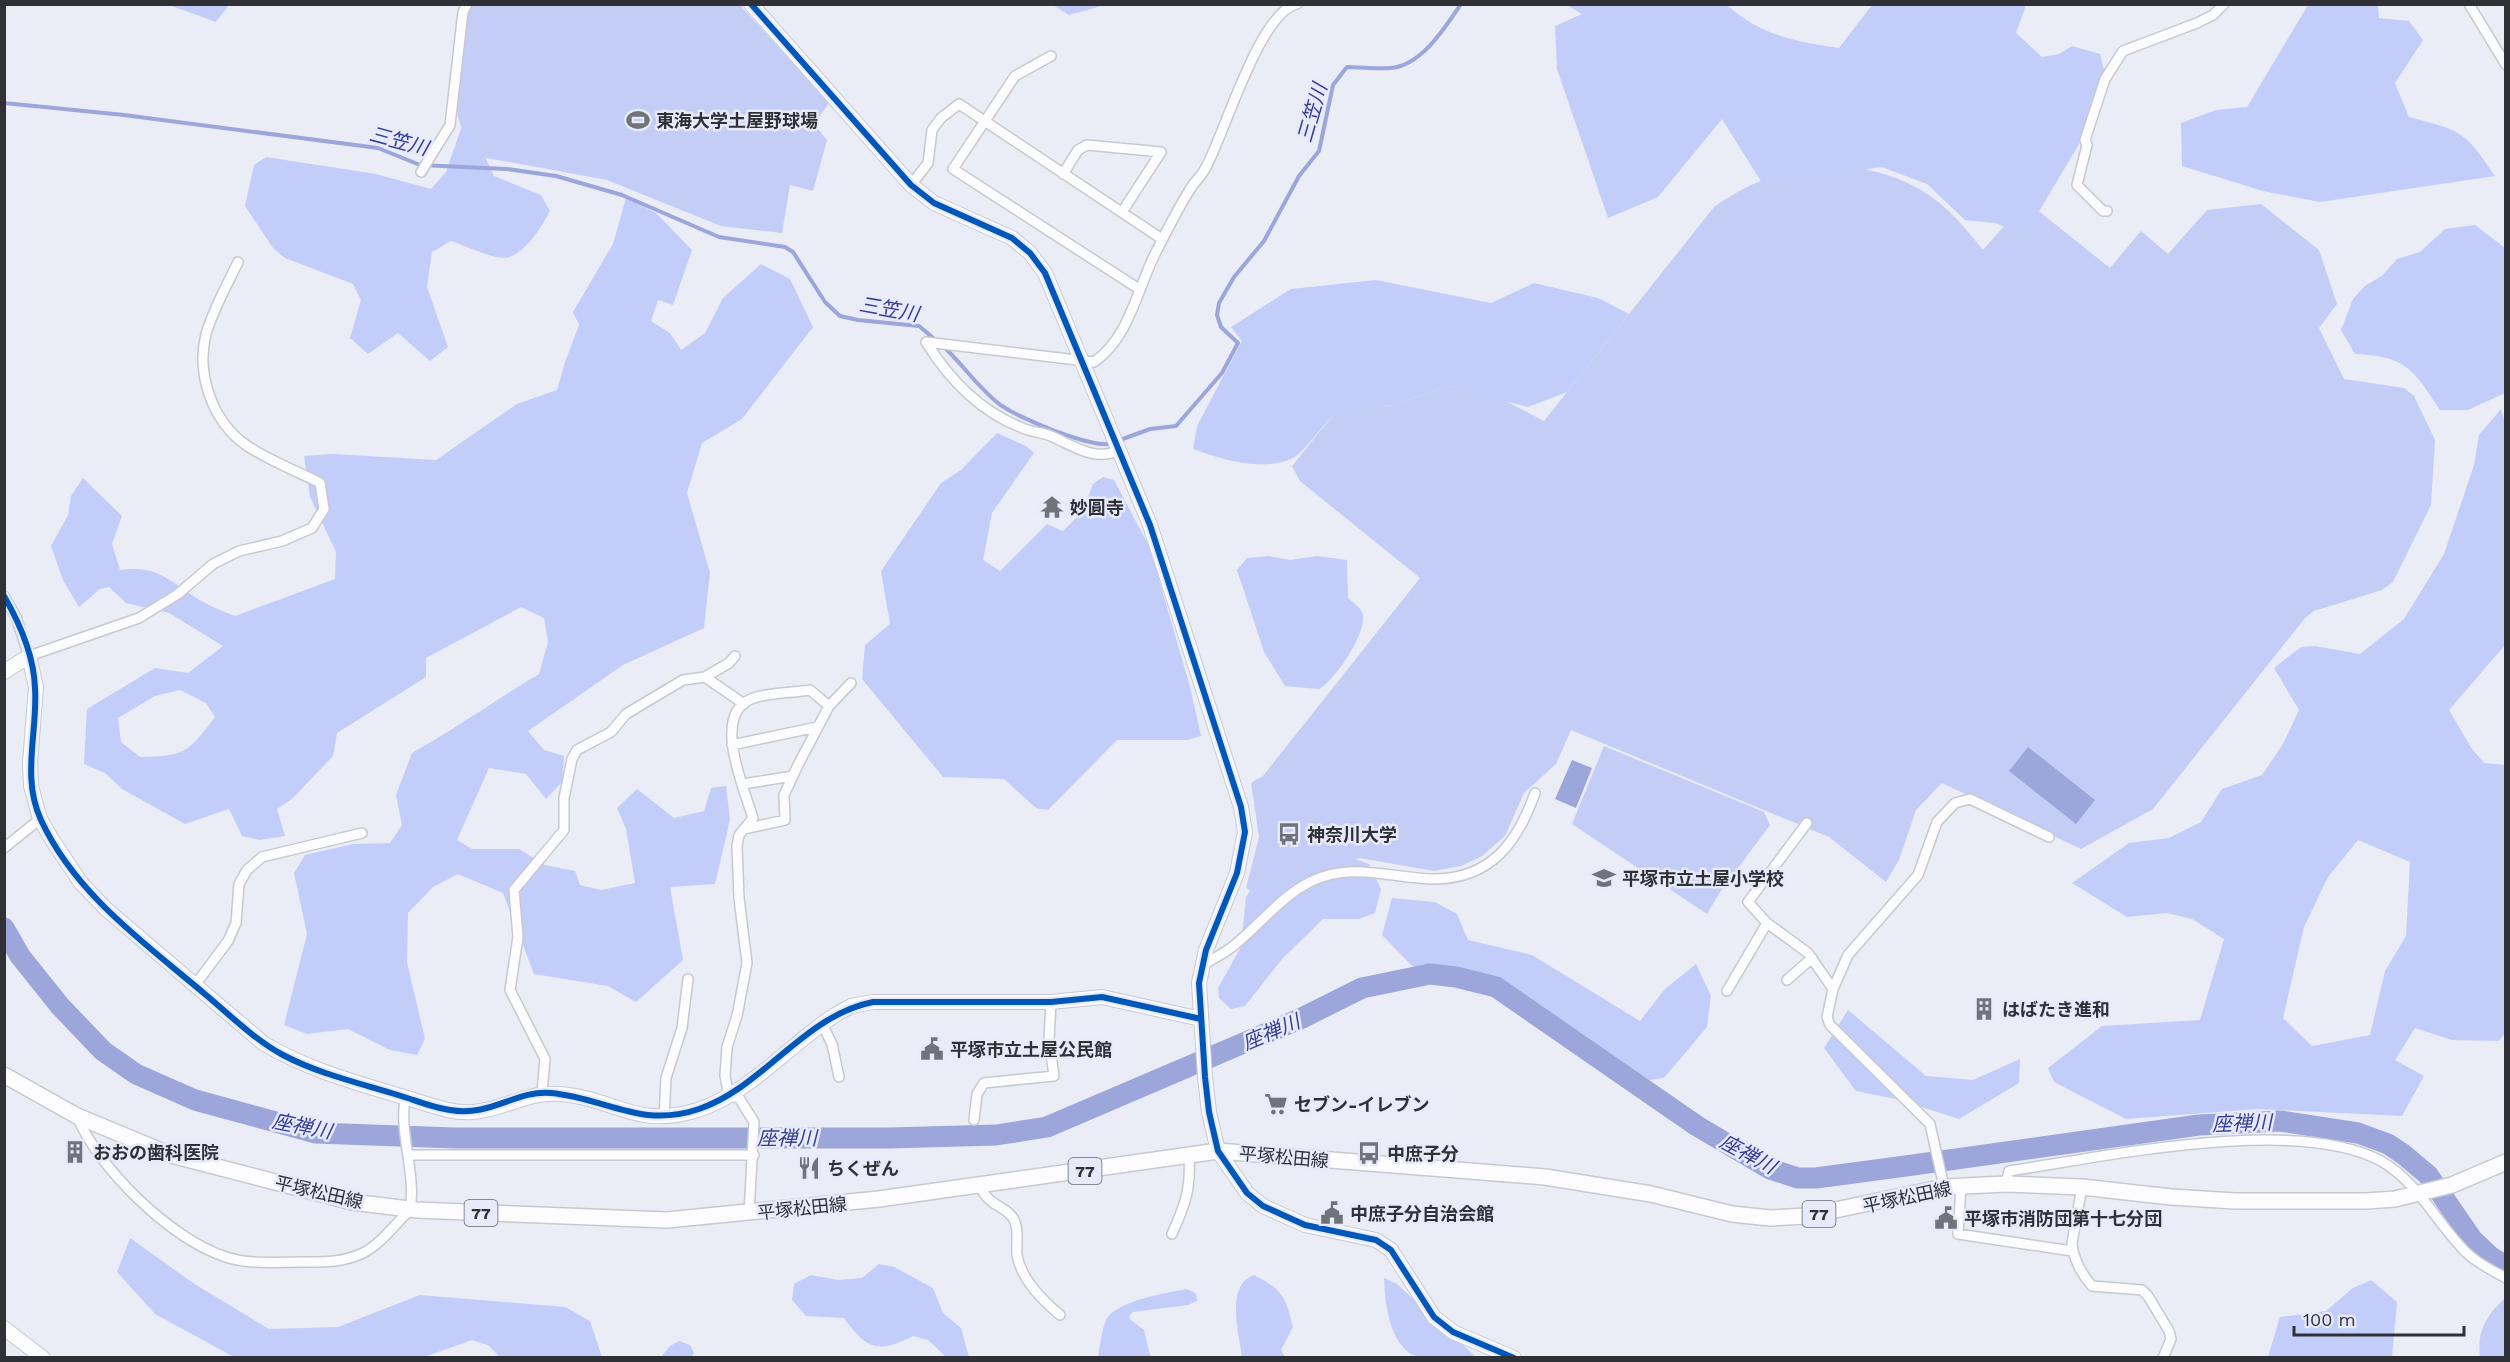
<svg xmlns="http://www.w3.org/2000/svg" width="2510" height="1362" viewBox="0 0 2510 1362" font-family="'Work Sans','Noto Sans JP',sans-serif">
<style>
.green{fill:#c4cdf6}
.forest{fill:#c3cdf9;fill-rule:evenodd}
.water{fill:#9ca6da}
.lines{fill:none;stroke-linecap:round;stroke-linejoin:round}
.stream{stroke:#9ca6da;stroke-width:4}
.river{stroke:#9ca6da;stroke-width:21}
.street-casing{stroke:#c7c9cf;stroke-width:12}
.secondary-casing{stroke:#c7c9cf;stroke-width:16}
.primary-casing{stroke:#c7c9cf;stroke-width:18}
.street{stroke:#fcfcfe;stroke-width:9}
.secondary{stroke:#fcfcfe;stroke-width:14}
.primary{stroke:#fcfcfe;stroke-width:15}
.cycleway-casing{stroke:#e6eaf9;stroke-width:10}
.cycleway{stroke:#0057b8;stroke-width:6}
.labels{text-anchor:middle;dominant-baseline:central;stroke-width:5;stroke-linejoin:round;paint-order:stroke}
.shield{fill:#e6eaf9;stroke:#666870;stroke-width:1.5}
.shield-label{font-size:16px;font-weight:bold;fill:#2f3136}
.poi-label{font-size:18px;font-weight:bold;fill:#2f3136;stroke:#e6eaf9;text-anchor:start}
.street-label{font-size:18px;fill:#2f3136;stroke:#e6eaf9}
.water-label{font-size:20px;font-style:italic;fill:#353c92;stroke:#e6eaf9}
</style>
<rect width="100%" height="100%" fill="#eaedf5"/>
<path class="green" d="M471,4L740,5L829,103L814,124L827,140L813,191L790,185L782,233L721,226L607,180L476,156C471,144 461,130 458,117C454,101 465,21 471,4Z
M1838,164C1910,176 1938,192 1983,250L2026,201L2110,268L2141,231L2168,254L2207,210L2261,204L2319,250L2337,304L2319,328L2344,379L2404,388L2414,396L2435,440L2431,505L2393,582L2382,590L2314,611L2305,618L2153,809L2081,849L1942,783L1916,810L1899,860L1886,882L1829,837L1571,730L1556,764L1524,793L1505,836L1482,856L1461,866L1434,871L1360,858L1316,867L1268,902L1246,888L1259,837L1251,783L1263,776L1420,578L1300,481L1292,466L1338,409L1393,405L1448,386L1500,398L1544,421L1714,207C1761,175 1783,173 1838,164Z
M1604,746L1764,812L1770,825L1720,892L1707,914L1572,824Z"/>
<path class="forest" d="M169,5H229L216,22Z
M1053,5H1105L1069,15Z
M1567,5H1727C1760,35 1796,42 1839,48L1872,5H2026L2016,33L2042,57L2059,54L2072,46L2100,54L2105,74L2085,134L2025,235L1995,223L1965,220L1927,184L1882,167L1762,183L1722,119L1658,197L1608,218L1557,69L1555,26L1582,14Z
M2308,5H2378L2379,18L2409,21L2423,40L2395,83L2409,117C2462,131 2464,130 2495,176L2320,202L2263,191L2182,166L2181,123L2216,110L2247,107Z
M462,126L472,129L494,176L541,195L550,211C542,226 525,255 505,258C494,259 463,245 451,241L432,252L427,287L448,347L430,361L398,333L368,354L350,338L361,300L353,284L285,258L273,248L245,206L254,165L266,157L376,174L431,189L446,172Z
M626,198L656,213L692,250L673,305L658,300L651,321L670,333L681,350L705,333L723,298L761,264L790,279L813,327L742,419L702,443L687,493L710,573L704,628L623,665L528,731L544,750L564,756L562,782L546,799L526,774L489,768L457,840L472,849H519L545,865L575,871L580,885L601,890L635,883L626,829L617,808L637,789L674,818L704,811L711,788L726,786L730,820L715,884L670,887L683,960L636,1002L608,986L534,974L503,893L458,874L433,887L408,913L407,962L425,1039L417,1055L390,1050L348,1029L307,1034L284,1025L307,934L294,873L305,855L353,844L390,843L402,825L396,795L412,753C455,729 496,700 539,674L548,642L544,618L521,607L426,658V677L337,733L333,756L293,798L277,809L285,836L260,840L242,836L229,809L185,824L122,789L105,773L84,764L87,709L155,668L188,673L223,646L169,613L126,603L109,587L100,589L79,607L63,580L51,546L68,515L71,496L83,478L122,516L112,544L120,570C160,564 173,585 205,603C214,608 225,612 235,616L335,579L336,552L310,497L304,456L332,454L436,460L517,404L557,390L565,362L579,325L573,312L613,244ZM180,690L206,703L215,717C188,753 185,756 140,757L121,742L118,718L155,696Z
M2475,225L2505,248V393L2468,410H2440C2414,370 2406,356 2355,354L2341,330L2353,299L2365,286L2383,275L2397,259L2420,252L2445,229Z
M1376,280L1491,303L1534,283L1598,298L1629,314L1567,392L1528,407L1448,386L1393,405L1338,410C1328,419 1302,454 1293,458C1262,472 1223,460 1193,449L1197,426L1242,341L1231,327L1291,289Z
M2501,409L2506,426L2505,645L2449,710L2472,749L2484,763L2505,765V1033L2499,1041L2452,1040L2415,1028L2395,1060L2424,1076L2402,1116L2258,1109L2126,1119L2054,1082L2048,1068L2102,1026L2200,1020L2224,939L2192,919L2167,913L2127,917L2072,883L2129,843L2169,838L2201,822L2222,789L2262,775L2283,744L2299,710L2274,668L2301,647L2315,646L2360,654L2404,619L2444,554L2474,465L2479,435ZM2358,840L2410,862L2406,936L2385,971L2370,1035L2312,1046L2283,1018L2304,927L2328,877Z
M997,433L1026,446L1034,453L992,513L983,560L1000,571L1047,524L1063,531L1083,511L1093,484L1103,477L1114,480L1150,548L1190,687L1201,736L1187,740H1117L1048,810L1036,808L1004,779L943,777L862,679L865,645L890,624L881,571L941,483L961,470Z
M1269,556L1290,560L1317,556L1347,560L1348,598C1352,602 1359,606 1362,612C1370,630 1334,681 1319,689L1285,686L1264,652L1237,570L1247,558Z
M1343,855L1369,864L1381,889L1375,913L1359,919H1323L1282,959L1245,1006L1231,1009L1219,998L1218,988L1241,947L1246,897L1253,887L1263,883L1282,892L1304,871Z
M1392,898L1435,902L1457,914L1468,940L1532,955L1640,1021L1665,989L1696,964L1711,996L1707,1027L1664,1078L1642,1081L1592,1055L1507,998L1459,985L1412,966L1382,935Z
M1848,1010L1926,1076L1973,1080L2020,1059L2019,1083L1959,1119L1900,1100L1856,1091L1824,1048Z
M130,1238L193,1283L269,1329L338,1327L420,1295L565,1307L590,1321L602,1357H500L488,1345L472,1340L424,1357H234L155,1314L117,1272Z
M879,1264L894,1267L933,1288L943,1313L961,1328L969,1357H946L928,1340L913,1336C878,1354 866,1349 844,1318L806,1316L792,1300L794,1284L811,1275L838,1280L862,1278Z
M1254,1275C1283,1290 1285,1296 1293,1327L1281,1350L1285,1357H1242C1239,1334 1225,1285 1254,1275Z
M1384,1278L1397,1284L1476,1357C1462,1357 1426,1362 1415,1356C1389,1344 1385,1303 1384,1278Z
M2371,1280L2397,1302L2392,1357H2268L2280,1317L2326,1311L2353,1288Z
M1186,1289L1196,1293L1197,1301L1188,1305L1133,1312L1129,1316L1131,1320L1144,1330L1150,1355L1154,1357H1098C1100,1347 1102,1325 1108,1317C1121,1300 1166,1293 1186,1289Z
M2505,1298V1357H2480C2477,1331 2486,1316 2505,1298Z
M679,1341L690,1345L694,1353L692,1357H661L670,1346Z"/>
<path class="water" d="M2028,747L2095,800L2076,824L2009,771Z
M1572,760L1592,768L1576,808L1555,799Z"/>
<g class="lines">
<path class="stream" d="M4,103L124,115L378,148L420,165L507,169L556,176L622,195L719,237L785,247L793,252L825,302L840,316L858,320L919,326L938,342
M944,347C963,365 978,387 998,403C1013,416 1096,451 1113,443
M1120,440L1150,429L1176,426L1222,373L1238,343L1221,327L1217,315L1219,303L1234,277L1264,241L1299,176L1319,151L1333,85L1347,67C1361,67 1376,69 1390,68C1421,66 1445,28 1461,4"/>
<path class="river" d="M4,928L20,956L60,1006L103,1051L136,1074L195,1100L316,1133L454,1138H889L996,1135L1047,1127L1302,1018L1362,988L1430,974L1456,977L1496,987L1697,1126L1770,1169L1798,1178H1816L1913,1165L2199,1125L2280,1121L2358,1133L2388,1144L2403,1154L2428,1175L2472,1239L2491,1257L2506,1266"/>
<g class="street-casing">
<path id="street" d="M2469,4L2506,65
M1051,56L1015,76L953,169L1139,289
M421,172L450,125L463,12L467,4
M1063,174L1078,150L1087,145L1161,152L1122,212
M911,185L928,163L932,130L941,118L959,104L1162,239
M2107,211H2103L2077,185L2087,145L2085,140L2105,79L2123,51L2197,23L2213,15L2224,4
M926,342L1094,362C1128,339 1137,291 1154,256C1165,234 1176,212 1189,191C1193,183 1201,177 1205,169C1224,136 1259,12 1297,4
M926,342C949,379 980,411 1020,427C1030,432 1041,432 1051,436C1074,446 1094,462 1120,450
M4,596L16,617L29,656L139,618L178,594L213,564L239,551L282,541L312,528L324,509L320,483C295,470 269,461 246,445C212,421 196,374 206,334C213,310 227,285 238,262
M705,677L744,704
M732,745L817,727
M743,784L793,776
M1807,823L1748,902L1767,923L1808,953L1833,989
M744,829L785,820L784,795L798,765L829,706L851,683
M4,848L40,819
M1201,966C1211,960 1223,954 1232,947C1258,927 1280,897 1310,882C1352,861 1392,879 1436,879C1492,878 1518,841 1535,793
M1787,980L1812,958
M195,985L228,941L236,923L239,884L247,870L262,857L362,833
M1727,991L1767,923
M822,1024L832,1044L839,1077
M542,1093L545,1059L510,990L518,937L514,890L564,830V798L572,759L577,750L611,732L626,714L683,680L705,677L729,663L735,656
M77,1116C98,1168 169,1237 223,1256C247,1265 275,1262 300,1262C322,1262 342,1263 363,1253C381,1244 396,1223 410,1210C417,1176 397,1125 406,1098
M664,1117L666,1078L682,1028L688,979
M974,1120L977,1094L984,1083L1054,1076L1049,1040L1051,1002
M409,1155H754
M2006,1184L2009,1171C2103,1157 2297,1115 2381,1161C2416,1181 2434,1218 2461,1247C2473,1261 2490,1269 2506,1278
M1961,1185L1958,1234L2072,1251
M980,1186C989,1208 1009,1206 1015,1222C1019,1232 1016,1244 1017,1255C1021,1279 1042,1300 1060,1315
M1944,1187L1930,1124L1830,1025L1827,1017L1833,989L1848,955L1918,875L1937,822L1955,803L1970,799L2049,837
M2082,1187L2072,1243C2073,1258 2082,1275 2092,1286L2142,1290L2148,1296L2169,1331L2171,1339L2163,1358
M749,1214L754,1122L739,1098L729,1096L725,1076L727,1047L737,1016L747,963L739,898L737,846L739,835L753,818C745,791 711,715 751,699C768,692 792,693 810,690L829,706
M1172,1234C1185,1205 1191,1189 1189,1157"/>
</g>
<g class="secondary-casing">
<path id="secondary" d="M751,4L911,185L934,203L1012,238L1030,253L1045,273L1150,525L1241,807L1245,832L1237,873L1206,950L1199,983L1205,1077L1209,1112L1218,1151L1247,1193L1263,1206L1305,1225L1376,1240L1391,1250L1434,1317L1453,1332L1514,1358
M4,672L29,656L36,687L30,763L31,786L40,819L53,841L81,883L106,909L263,1043C308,1070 357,1083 407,1098C428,1104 451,1114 473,1112C505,1110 526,1091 561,1094C616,1099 635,1129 698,1110C750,1093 790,1044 835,1015L851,1006L873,1002H1051L1102,997L1201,1019
M4,1328L43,1358"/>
</g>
<g class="primary-casing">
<path id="primary" d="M4,1075L77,1116L171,1155L352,1202L417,1210L667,1220L879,1199L1218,1151L1545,1177L1651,1194L1732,1214L1770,1218L1807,1216L1944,1187L2006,1184L2082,1187L2171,1197L2235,1201H2366L2395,1199L2452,1185L2506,1162"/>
</g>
<use href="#street" class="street"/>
<use href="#secondary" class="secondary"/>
<use href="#primary" class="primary"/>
<g class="cycleway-casing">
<path id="cycleway" d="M751,4L911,185L934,203L1012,238L1030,253L1045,273L1150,525L1241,807L1245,832L1237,873L1206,950L1199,983L1205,1077L1209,1112L1218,1151L1247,1193L1263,1206L1305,1225L1376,1240L1391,1250L1434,1317L1453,1332L1514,1358
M4,596C19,622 34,657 35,688C38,732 21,777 41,820C75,894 146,944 206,995C231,1016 255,1040 283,1055C319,1074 359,1083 398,1095C415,1100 433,1108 450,1110C492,1117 515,1090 551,1093C606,1098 640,1129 699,1109C764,1087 803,1016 873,1002H1051L1102,997L1201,1019"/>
</g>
<use href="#cycleway" class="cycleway"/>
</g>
<defs>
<g id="stadium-bare" transform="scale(1.8)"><path d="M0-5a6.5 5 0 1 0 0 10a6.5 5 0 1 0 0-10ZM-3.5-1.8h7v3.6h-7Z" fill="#707379" stroke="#e6eaf9" stroke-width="2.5" paint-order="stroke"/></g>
<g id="temple-bare" transform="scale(1.8)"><path d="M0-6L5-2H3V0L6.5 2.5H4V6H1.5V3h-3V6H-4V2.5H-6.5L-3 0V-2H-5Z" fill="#707379" stroke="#e6eaf9" stroke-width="2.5" paint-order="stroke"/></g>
<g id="bus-bare" transform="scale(1.8)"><path d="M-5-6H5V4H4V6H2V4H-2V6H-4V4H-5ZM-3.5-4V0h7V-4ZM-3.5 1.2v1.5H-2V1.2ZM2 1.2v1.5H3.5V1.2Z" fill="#707379" stroke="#e6eaf9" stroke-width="2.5" paint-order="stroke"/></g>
<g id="school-bare" transform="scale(1.8)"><path d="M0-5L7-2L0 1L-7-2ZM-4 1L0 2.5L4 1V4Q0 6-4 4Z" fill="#707379" stroke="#e6eaf9" stroke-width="2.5" paint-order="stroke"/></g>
<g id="building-bare" transform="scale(1.8)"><path d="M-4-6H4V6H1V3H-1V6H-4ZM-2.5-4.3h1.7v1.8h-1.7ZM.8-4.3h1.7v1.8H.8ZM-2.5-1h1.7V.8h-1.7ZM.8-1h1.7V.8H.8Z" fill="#707379" stroke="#e6eaf9" stroke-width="2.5" paint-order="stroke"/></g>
<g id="civic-bare" transform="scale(1.8)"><path d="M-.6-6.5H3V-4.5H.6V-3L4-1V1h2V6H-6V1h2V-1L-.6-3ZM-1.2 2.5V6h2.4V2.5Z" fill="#707379" stroke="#e6eaf9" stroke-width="2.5" paint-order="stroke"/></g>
<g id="supermarket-bare" transform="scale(1.8)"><path d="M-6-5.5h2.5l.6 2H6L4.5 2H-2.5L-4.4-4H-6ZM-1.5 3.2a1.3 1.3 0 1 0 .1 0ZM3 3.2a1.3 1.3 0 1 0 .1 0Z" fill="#707379" stroke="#e6eaf9" stroke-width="2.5" paint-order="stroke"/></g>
<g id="restaurant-bare" transform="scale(1.8)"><path d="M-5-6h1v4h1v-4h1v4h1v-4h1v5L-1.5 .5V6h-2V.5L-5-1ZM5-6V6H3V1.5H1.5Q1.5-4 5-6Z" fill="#707379" stroke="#e6eaf9" stroke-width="2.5" paint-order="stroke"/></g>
</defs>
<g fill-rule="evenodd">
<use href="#stadium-bare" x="638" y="120"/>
<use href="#temple-bare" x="1052" y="507"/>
<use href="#bus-bare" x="1289" y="834"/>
<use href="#school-bare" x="1604" y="878"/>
<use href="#building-bare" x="1984" y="1009"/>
<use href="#civic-bare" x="932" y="1049"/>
<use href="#supermarket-bare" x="1276" y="1104"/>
<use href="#building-bare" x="75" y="1152"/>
<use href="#bus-bare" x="1369" y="1153"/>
<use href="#restaurant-bare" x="809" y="1168"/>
<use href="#civic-bare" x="1332" y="1213"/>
<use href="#civic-bare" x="1946" y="1218"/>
</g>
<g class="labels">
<g class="shield">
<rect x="1068.5" y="1158" width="33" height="26" rx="4.5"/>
<rect x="464.5" y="1200" width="33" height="26" rx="4.5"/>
<rect x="1802.5" y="1201" width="33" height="26" rx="4.5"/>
</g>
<g class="shield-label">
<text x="1085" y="1171">77</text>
<text x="481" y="1213">77</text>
<text x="1819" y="1214">77</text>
</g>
<g class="poi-label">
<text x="656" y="120">東海大学土屋野球場</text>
<text x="1070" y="507">妙圓寺</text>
<text x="1307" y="834">神奈川大学</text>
<text x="1622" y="878">平塚市立土屋小学校</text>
<text x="2002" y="1009">はばたき進和</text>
<text x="950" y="1049">平塚市立土屋公民館</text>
<text x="1294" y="1104">セブン-イレブン</text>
<text x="93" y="1152">おおの歯科医院</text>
<text x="1387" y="1153">中庶子分</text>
<text x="827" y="1168">ちくぜん</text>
<text x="1350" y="1213">中庶子分自治会館</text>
<text x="1964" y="1218">平塚市消防団第十七分団</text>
</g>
<g class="street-label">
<text transform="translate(1284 1157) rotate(5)">平塚松田線</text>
<text transform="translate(319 1192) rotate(13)">平塚松田線</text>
<text transform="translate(1907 1197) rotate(-12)">平塚松田線</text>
<text transform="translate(802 1208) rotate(-6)">平塚松田線</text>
</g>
<g class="water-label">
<text transform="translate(1312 113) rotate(-74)">三笠川</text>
<text transform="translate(399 141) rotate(15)">三笠川</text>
<text transform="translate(889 309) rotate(10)">三笠川</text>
<text transform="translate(1271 1032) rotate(-23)">座禅川</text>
<text transform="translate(2242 1123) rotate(-2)">座禅川</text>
<text transform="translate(302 1126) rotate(11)">座禅川</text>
<text x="787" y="1138">座禅川</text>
<text transform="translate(1748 1154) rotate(28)">座禅川</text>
</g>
</g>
<rect width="2510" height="1362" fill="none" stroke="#2f3136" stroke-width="12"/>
<path d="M2294 1326v9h170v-9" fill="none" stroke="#2f3136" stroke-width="3"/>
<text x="2303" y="1326" font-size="18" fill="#2f3136" stroke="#e6eaf9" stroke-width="4.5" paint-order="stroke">100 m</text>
</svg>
